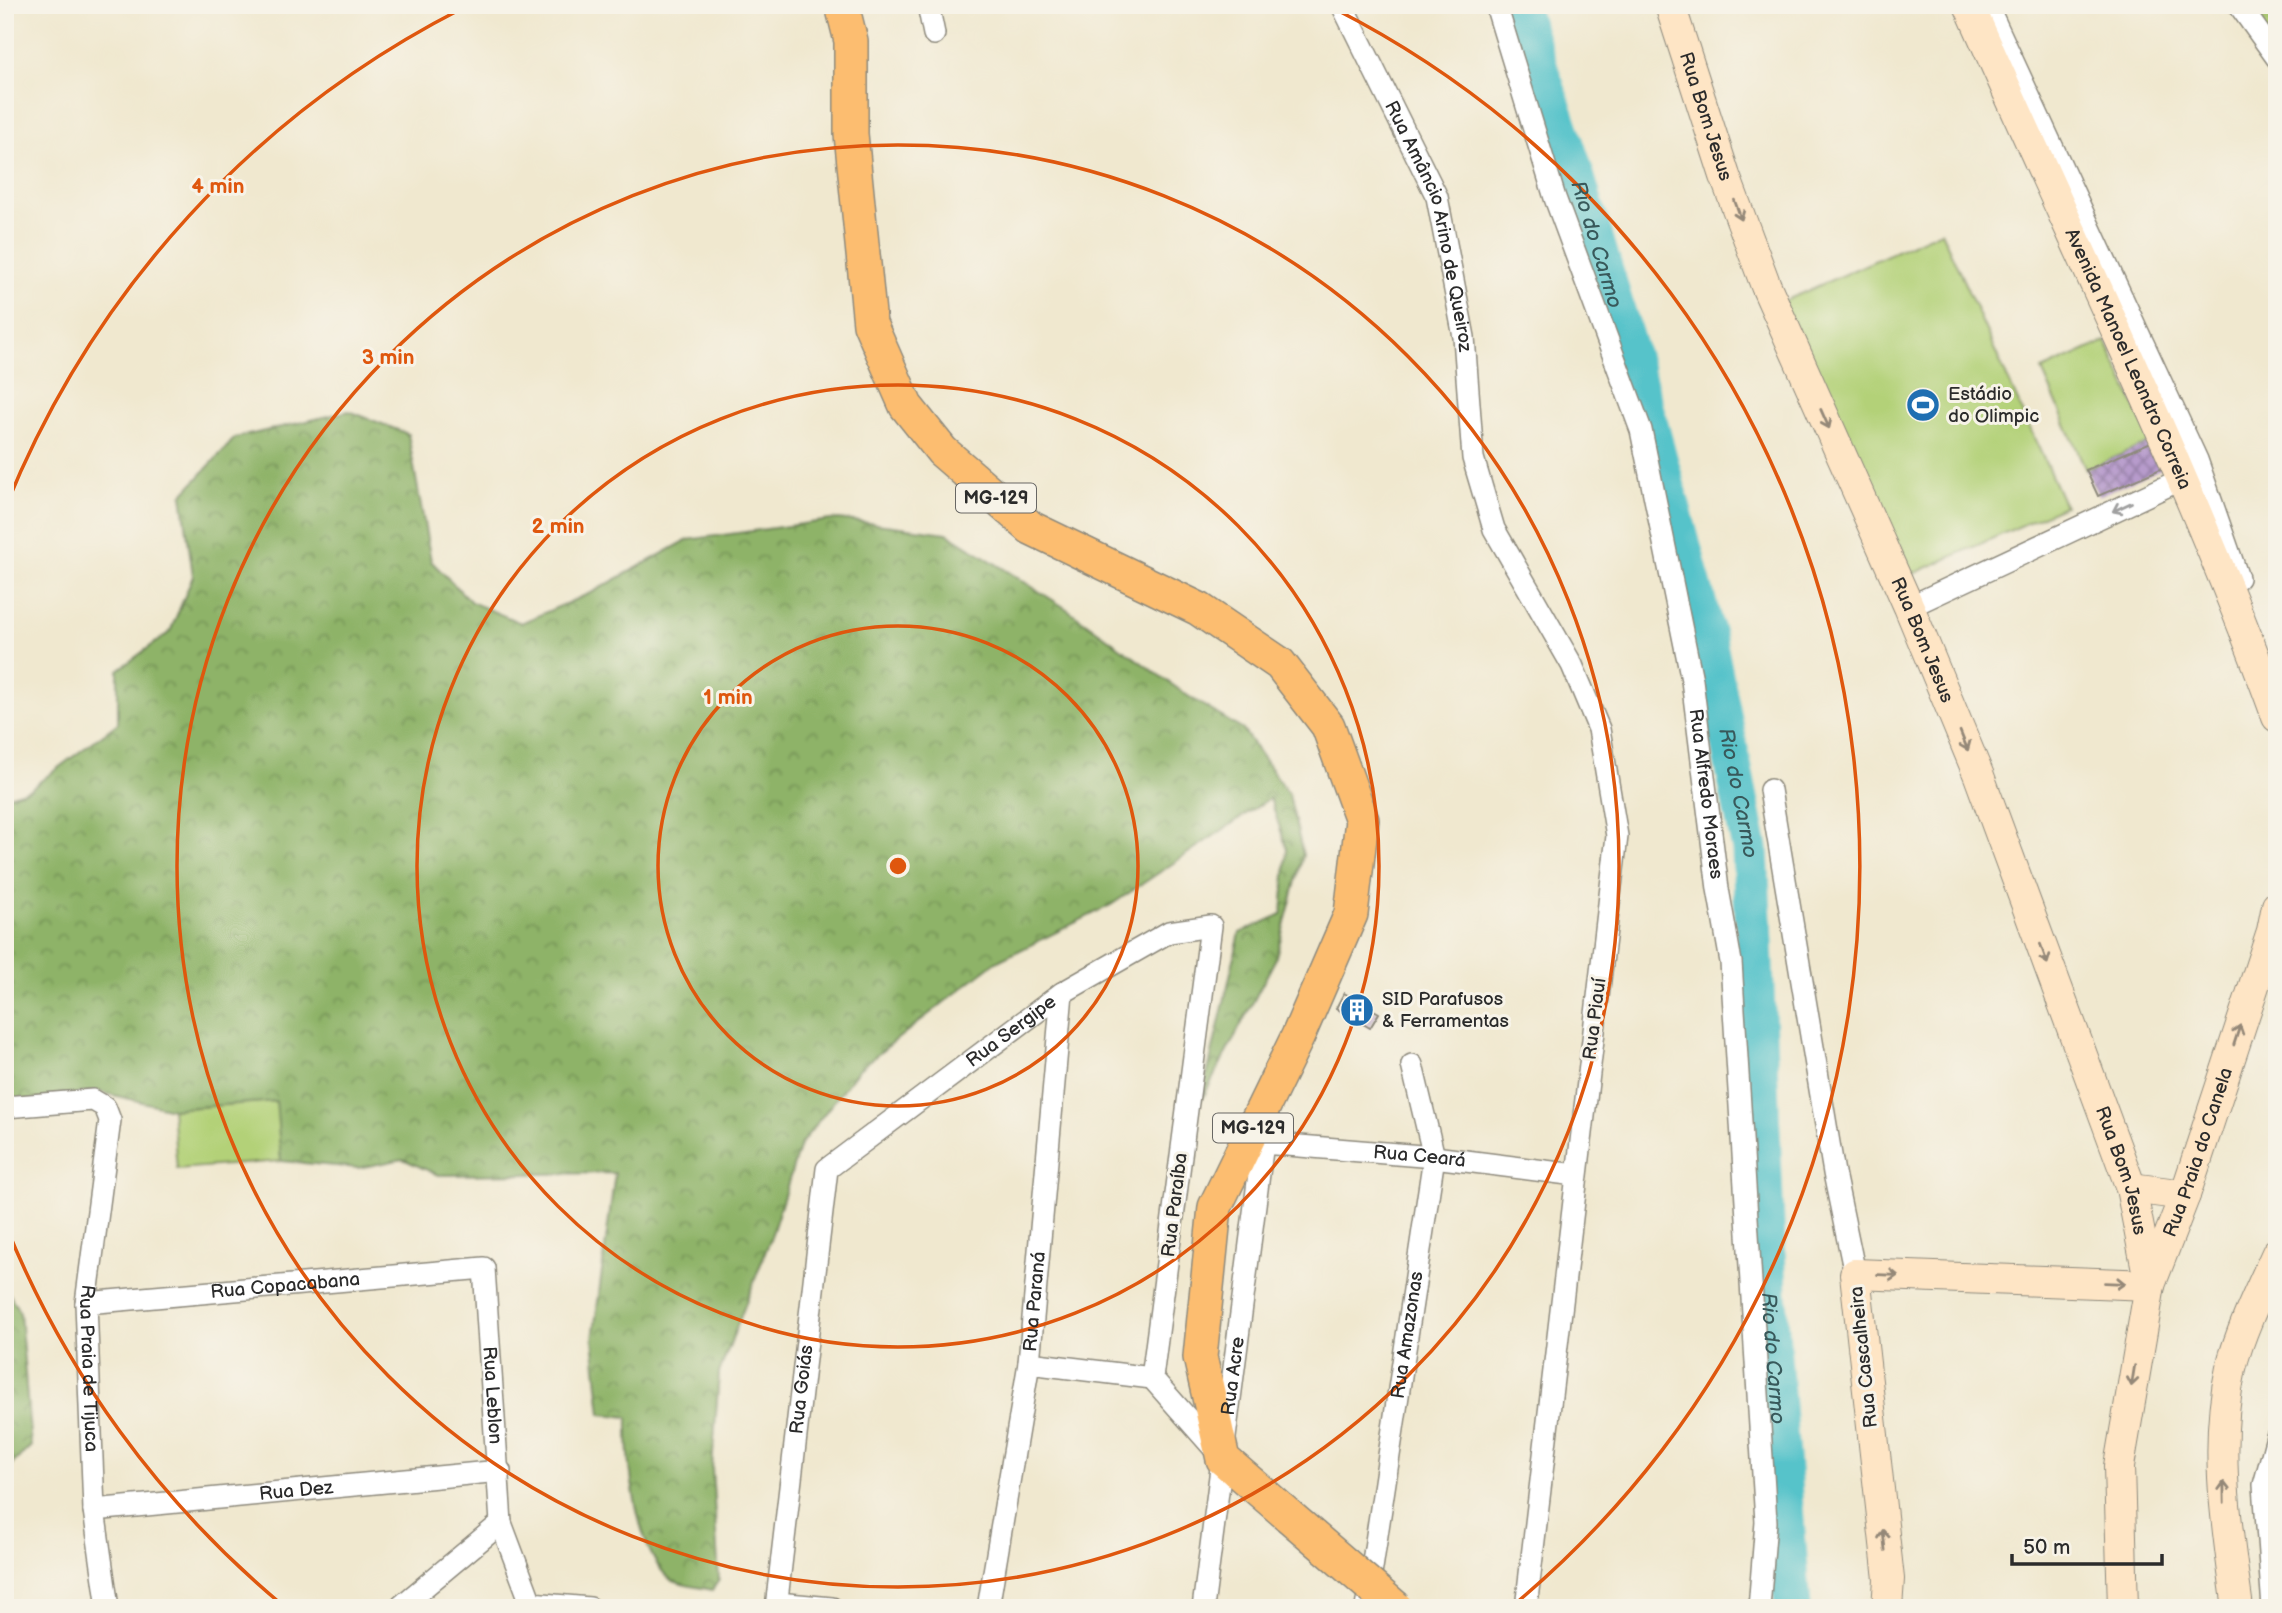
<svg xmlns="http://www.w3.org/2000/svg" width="2282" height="1613" viewBox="0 0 2282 1613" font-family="'Balsamiq Sans',sans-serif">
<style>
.grass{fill:#b3d178;stroke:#6f7e52;stroke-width:2}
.forest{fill:url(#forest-crowns);stroke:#5c6f4a;stroke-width:2}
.park{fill:url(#park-crowns);stroke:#6f7e52;stroke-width:2}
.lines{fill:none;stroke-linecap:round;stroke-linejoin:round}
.river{stroke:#56c3ca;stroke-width:37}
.building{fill:url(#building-cross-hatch)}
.street-casing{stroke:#8e8a7d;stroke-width:24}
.secondary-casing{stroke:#8e8a7d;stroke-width:32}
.primary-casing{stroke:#8e8a7d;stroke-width:36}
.street{stroke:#fff;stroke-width:21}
.secondary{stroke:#fee5c5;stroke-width:30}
.primary{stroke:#fcbd6f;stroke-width:33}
.primary-bridge-casing{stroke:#8e8a7d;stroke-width:36;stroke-linecap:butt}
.primary-bridge{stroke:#fcbd6f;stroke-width:33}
.oneway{stroke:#948878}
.oneway2{stroke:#a0a0a0}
.ring{fill:none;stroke:#df570e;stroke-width:3.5}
.labels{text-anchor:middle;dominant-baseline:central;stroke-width:6;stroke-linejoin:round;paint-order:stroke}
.shield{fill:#f7f3e8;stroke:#686764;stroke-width:2}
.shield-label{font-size:18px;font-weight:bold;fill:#2b2b2b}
.street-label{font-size:19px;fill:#2b2b2b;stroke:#f7f3e8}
.poi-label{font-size:19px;fill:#2b2b2b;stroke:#f7f3e8;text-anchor:start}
.water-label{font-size:21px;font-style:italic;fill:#38595b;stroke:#f7f3e8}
.centre{fill:#df570e;stroke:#f7f3e8;stroke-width:3.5}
.ring-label{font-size:21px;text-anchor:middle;font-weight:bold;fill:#df570e;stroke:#f7f3e8;stroke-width:6;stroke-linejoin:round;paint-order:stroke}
</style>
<defs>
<pattern id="forest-crowns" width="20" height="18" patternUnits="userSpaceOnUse" patternTransform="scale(1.75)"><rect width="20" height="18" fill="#8eb368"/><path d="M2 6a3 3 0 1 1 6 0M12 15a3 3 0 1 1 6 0" fill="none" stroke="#749256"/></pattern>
<pattern id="park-crowns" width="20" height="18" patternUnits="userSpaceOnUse" patternTransform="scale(1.75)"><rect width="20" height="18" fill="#b3d178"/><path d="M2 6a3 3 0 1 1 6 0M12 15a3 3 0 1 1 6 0" fill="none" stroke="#9ab468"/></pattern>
<pattern id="building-cross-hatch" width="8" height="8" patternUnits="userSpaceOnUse" patternTransform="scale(1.75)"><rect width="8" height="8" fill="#b79bcc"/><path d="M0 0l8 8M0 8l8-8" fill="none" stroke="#957fa6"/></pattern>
</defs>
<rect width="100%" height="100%" fill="#f7f3e8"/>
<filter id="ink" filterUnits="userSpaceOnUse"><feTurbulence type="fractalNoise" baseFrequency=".0143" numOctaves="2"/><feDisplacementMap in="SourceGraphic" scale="14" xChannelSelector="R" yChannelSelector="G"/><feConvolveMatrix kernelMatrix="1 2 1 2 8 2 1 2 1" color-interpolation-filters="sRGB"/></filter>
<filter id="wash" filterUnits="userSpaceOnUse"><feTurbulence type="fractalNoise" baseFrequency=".00686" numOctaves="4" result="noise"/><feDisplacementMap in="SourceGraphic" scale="28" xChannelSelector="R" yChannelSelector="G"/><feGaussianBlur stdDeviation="1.57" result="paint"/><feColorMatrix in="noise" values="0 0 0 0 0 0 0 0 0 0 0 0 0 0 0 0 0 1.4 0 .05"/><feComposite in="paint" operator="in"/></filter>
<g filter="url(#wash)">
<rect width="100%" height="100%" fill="#f0e8cf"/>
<path class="grass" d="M1941,231L2065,506L1904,578L1780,303Z
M2106,341L2151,442L2086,470L2042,370Z
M277,1101L281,1161L177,1169L172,1109Z"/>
<path class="forest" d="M349,411L408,434L431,561L471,602L521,623L593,592L687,540L838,519L947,533L1067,609L1188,696L1243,730L1289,795L1303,855L1275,960L1201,1101L1240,933L1282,914L1287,849L1270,798L1111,905L994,963L859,1069L800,1145L770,1240L719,1373L712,1468L719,1580L712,1590C700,1587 679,1586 670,1579C635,1551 627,1459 628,1417L601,1414L593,1339L615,1173L438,1175L403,1159L358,1168L281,1161L276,1101L172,1109L96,1091L5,1105V797L30,789L118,723V670L170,632L193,576L182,495L235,438Z
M5,1286L20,1313L31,1446L5,1471Z"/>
<path class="park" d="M2237,5H2268L2277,18V64Z"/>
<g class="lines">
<path class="river" id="s1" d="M1518,5L1572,162L1635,370L1707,635L1750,849L1770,1318L1793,1608"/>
</g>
<g id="blocks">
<path class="building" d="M2151,442L2163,468L2098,496L2086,470Z
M1344,993L1379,1013L1370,1028L1336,1008Z"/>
</g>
</g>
<g filter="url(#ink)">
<use href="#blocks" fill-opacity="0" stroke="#8e8a7d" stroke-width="2"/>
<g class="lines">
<g class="street-casing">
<g id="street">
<path d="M928,5L934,34"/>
<path id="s2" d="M1342,5L1437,197L1464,337L1473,458L1494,529L1572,665L1599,729L1617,836L1526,1608"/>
<path id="s3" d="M1496,5L1555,198L1641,430L1692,680L1718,889L1731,962L1766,1522L1759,1608"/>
<path d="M1987,5L2197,460L2238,578"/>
<path d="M2239,5L2277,58"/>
<path d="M1909,607L2184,478"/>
<path d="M1770,790L1834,1173L1855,1274"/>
<path id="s4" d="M5,1107L93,1100L105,1107L110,1120L86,1303L94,1510L108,1608"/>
<path id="s5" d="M86,1303L484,1268L501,1523L531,1603L590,1608"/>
<path d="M1029,1363L1152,1378"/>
<path id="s6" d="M94,1510L500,1471"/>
<path d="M777,1603L832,1608"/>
<path d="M399,1608L501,1523"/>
<path id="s7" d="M776,1608L827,1169L1062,993L1169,932L1211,926L1152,1378L1219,1454"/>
<path id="s8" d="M988,1608L1029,1363L1062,993"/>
<path id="s9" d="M1203,1608L1263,1143L1434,1157L1576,1175"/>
<path id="s10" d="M1366,1608L1434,1157L1412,1065"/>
<path d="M2273,1608L2264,1485L2277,1437"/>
</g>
</g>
<g class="secondary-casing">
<g id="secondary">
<path id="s11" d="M1670,5L1725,176L1766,286L1909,607L1979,776L2131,1188L2150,1285"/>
<path id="s12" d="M1969,5C2073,242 2189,474 2277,717"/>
<path d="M2131,1188L2185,1195"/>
<path d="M1887,1608L1889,1579L1855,1274L2150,1285"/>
<path id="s13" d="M2123,1608L2119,1466L2150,1285L2185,1195L2272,931L2277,906"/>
<path d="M2238,1608C2227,1528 2213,1448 2231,1368C2239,1334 2262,1286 2277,1253"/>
</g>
</g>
<g class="primary-casing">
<path id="primary" d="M842,5L851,41V134L870,324L906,406L942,451L1031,528L1199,609L1280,664L1328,726L1362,820L1351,914L1298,1036L1215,1207L1200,1357L1223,1459L1289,1516"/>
</g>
<use href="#street" class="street"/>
<use href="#secondary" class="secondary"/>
<use href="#primary" class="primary"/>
<g class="primary-bridge-casing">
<path id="primary-bridge" d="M1289,1516L1396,1608"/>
</g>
<use href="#primary-bridge" class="primary-bridge"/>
</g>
<defs><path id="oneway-shaft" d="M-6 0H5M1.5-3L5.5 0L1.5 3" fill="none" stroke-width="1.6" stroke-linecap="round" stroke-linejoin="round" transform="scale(1.75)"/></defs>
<g class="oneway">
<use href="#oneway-shaft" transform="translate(1738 210) rotate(70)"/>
<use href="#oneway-shaft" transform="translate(1825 419) rotate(66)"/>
<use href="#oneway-shaft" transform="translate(1964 741) rotate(68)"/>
<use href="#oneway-shaft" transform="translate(2044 954) rotate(70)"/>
<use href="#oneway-shaft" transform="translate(2237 1035) rotate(-72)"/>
<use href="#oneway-shaft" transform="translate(1888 1275) rotate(2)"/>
<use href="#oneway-shaft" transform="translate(2115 1283) rotate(2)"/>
<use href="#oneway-shaft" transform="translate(2133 1376) rotate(99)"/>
<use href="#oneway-shaft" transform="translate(2224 1492) rotate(-91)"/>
<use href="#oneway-shaft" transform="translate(1884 1540) rotate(-96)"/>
</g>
<use class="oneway2" href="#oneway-shaft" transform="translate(2122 507) rotate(155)"/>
</g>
<g class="ring">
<circle cx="898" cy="866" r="240"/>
<circle cx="898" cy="866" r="481"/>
<circle cx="898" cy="866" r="721"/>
<path d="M280 1603A962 962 0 0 1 6 1226M6 506A962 962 0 0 1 461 9M1335 9A962 962 0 0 1 1516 1603"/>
</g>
<defs>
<g id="stadium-disc" transform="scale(1.75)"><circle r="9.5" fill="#1f6fb2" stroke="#f7f3e8"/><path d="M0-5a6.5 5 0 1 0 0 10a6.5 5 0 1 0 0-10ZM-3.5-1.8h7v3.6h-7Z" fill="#fff"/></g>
<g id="building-disc" transform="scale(1.75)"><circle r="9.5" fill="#1f6fb2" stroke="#f7f3e8"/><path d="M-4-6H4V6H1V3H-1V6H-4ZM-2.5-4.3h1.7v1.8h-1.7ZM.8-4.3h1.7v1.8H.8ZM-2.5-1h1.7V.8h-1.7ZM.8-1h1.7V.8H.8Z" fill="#fff"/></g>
</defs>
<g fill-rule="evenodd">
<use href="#stadium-disc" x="1923" y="405"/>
<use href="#building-disc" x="1357" y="1010"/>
</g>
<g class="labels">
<g class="shield">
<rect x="956" y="483.5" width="80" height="29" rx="5"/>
<rect x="1213" y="1113.5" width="80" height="29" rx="5"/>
</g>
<g class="shield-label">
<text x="996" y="498">MG-129</text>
<text x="1253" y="1128">MG-129</text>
</g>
<g class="street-label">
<text stroke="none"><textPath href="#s11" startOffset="117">Rua Bom Jesus</textPath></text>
<text stroke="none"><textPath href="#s2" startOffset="240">Rua Amâncio Arino de Queiroz</textPath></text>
<text stroke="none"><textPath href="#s12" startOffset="388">Avenida Manoel Leandro Correia</textPath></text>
<text stroke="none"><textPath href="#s11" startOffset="684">Rua Bom Jesus</textPath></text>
<text stroke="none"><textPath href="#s3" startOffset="819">Rua Alfredo Moraes</textPath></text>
<text transform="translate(1595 1019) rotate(-83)">Rua Piauí</text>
<text stroke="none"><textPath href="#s7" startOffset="672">Rua Sergipe</textPath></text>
<text stroke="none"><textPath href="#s13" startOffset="467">Rua Praia do Canela</textPath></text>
<text stroke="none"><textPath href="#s9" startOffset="626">Rua Ceará</textPath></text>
<text stroke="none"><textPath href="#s11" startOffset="1251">Rua Bom Jesus</textPath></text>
<text transform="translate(1175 1205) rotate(-83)">Rua Paraíba</text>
<text stroke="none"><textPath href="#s5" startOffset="200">Rua Copacabana</textPath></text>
<text stroke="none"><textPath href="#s8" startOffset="310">Rua Paraná</textPath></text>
<text stroke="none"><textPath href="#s10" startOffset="276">Rua Amazonas</textPath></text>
<text transform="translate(1864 1357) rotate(-96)">Rua Cascalheira</text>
<text stroke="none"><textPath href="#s4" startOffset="366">Rua Praia de Tijuca</textPath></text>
<text stroke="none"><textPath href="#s9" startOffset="234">Rua Acre</textPath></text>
<text stroke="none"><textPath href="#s7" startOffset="220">Rua Goiás</textPath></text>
<text stroke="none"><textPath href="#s5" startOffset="527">Rua Leblon</textPath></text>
<text stroke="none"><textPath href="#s6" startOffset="203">Rua Dez</textPath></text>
</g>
<g class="poi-label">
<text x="1948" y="394">Estádio<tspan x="1948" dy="22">do Olimpic</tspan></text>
<text x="1382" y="999">SID Parafusos<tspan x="1382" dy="22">&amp; Ferramentas</tspan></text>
</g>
<g class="water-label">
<text stroke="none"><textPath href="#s1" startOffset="252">Rio do Carmo</textPath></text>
<text stroke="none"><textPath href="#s1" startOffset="819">Rio do Carmo</textPath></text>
<text stroke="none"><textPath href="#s1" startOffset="1386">Rio do Carmo</textPath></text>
</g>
</g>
<circle cx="898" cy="866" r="10" class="centre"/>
<g class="ring-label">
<text x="218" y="193">4 min</text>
<text x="388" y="364">3 min</text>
<text x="558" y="533">2 min</text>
<text x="728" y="704">1 min</text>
</g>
<rect width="2282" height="1613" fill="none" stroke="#f7f3e8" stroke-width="28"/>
<path d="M2012 1554v10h150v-10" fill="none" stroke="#2b2b2b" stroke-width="3.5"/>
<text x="2023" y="1554" font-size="21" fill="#2b2b2b" stroke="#f7f3e8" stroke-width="5" paint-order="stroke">50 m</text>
</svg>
